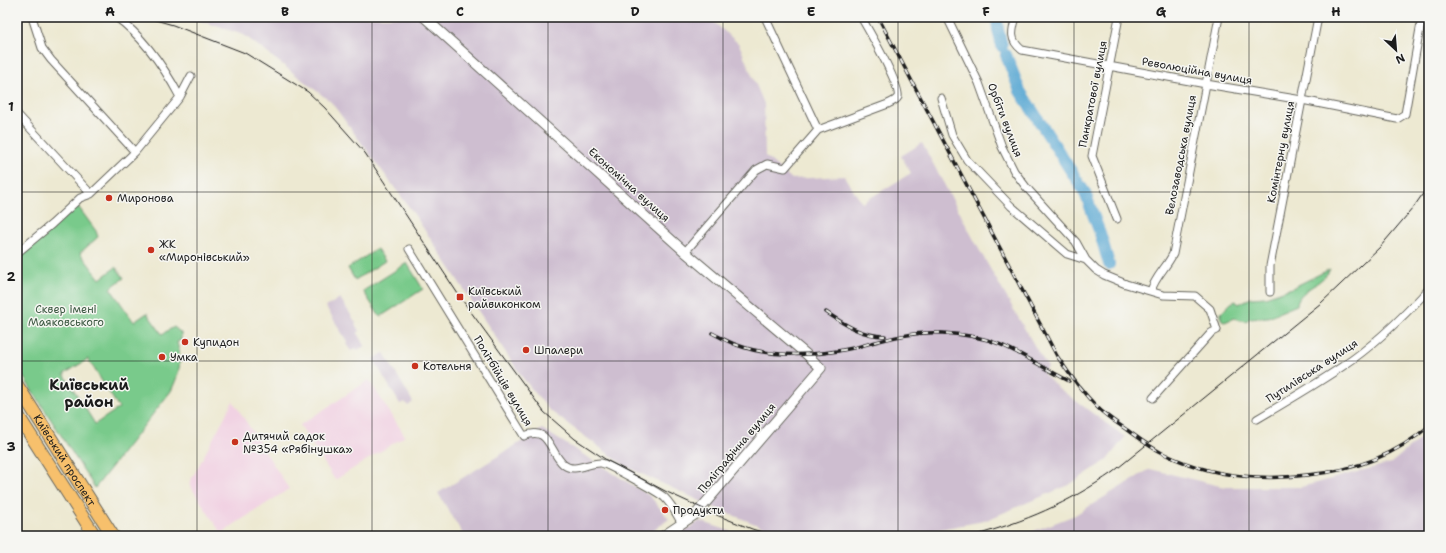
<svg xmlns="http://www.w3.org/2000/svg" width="1446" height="553" viewBox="0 0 1446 553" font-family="'Shantell Sans',sans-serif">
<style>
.built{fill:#f1d0e2}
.industrial{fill:#cebed0}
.green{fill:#79ca8b;stroke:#4a7354;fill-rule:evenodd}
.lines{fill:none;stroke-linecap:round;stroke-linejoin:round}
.river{stroke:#5aa8d3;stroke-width:12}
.minor-casing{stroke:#65645c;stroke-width:9}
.tertiary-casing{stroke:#65645c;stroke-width:11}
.primary-casing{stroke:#65645c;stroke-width:14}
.minor{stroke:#fff;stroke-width:7}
.tertiary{stroke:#fff;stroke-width:9}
.primary{stroke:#f7c06c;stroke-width:12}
.tram{stroke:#1c1c1c;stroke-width:1}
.rail-casing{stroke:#1c1c1c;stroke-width:3.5}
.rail{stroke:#f6f6f2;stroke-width:2;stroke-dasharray:6;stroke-linecap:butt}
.grid{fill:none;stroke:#1c1c1c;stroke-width:1;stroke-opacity:0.55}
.poi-dot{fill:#c8321e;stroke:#f6f6f2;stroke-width:1.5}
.labels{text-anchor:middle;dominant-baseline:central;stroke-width:3;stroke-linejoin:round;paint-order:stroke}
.street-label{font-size:11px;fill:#1c1c1c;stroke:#f6f6f2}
.poi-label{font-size:11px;fill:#1c1c1c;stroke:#f6f6f2;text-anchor:start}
.park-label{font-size:11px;fill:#3d5943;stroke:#f6f6f2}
.district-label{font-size:15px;font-weight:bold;fill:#1c1c1c;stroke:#f6f6f2}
.neatline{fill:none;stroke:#1c1c1c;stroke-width:1.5}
.grid-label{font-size:13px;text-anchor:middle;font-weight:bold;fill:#1c1c1c}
</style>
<rect width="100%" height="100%" fill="#f6f6f2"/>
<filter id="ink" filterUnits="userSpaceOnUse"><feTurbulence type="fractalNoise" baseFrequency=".025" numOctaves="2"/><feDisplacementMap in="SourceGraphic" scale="8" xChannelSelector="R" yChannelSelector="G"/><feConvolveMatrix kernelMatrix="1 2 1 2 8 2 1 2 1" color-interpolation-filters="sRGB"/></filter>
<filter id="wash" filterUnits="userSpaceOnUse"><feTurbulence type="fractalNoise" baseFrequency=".012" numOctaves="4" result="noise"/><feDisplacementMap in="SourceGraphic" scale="16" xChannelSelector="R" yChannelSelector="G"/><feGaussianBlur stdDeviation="0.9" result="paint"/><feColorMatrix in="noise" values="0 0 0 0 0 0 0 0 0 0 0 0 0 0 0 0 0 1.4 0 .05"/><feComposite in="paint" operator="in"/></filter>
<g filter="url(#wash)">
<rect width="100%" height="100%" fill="#ede9d2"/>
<path class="built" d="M369,380L405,436L335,480L300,425Z
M233,401L289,489L221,533L189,484Z"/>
<path class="industrial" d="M188,17H708L739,44L764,104L765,156L792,179L844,176L862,203L911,173L901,156L922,143L980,251L1038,352L1048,367L1043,373L1057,387L1125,437L1107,460L1069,485L984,521L902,536H794L780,534L713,507L625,466L549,410L522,377L412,211L331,102L244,35Z
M340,298L356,323L355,324L359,331L357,333L365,346L357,350L356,348L351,351L346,344L348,343L326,307Z
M384,353L413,402L408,406L405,402L400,404L373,359Z
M542,429L650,496L669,519L646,536H464L438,493Z
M1429,431V536H1021L1075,515L1150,469L1224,487H1301L1391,463Z
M700,521L744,536H676Z"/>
<path class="green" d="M77,205L96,231L98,237L80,253L100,279L116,267L124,278L110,288L134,322L147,313L162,334L174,327L181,333V340L177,342C182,363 180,372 171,391L95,488L17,367V255ZM88,359L119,408L95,424L64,374Z
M377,249L385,261L355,280L348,268Z
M407,263L423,289L380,317L363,291Z
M1330,269C1323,285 1297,290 1297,305L1268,317L1250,318L1246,321L1234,318L1225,322L1221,319V313L1231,303L1236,301L1238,304L1251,298L1265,297L1292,288Z"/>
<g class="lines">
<path class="river" d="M997,17L998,30L1002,46
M1006,55L1020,91L1085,193L1100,233L1109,264"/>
</g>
</g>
<g filter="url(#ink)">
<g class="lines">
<g class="minor-casing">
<path id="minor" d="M32,17L42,48L51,60L135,152
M116,17C144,37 164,67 180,97
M765,17L818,130
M947,17L979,83L1002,147L1014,171L1026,187L1076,242L1086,260
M1016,17C1012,31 1009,40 1022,50L1206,84L1302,100L1397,119L1405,114L1422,17
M941,98L952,135L967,160L1011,206L1067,254L1086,260L1096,270L1104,275L1126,284L1163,295L1195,296L1210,309L1217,330L1211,333L1153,398
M17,114L91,194
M1117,219L1092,156L1119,17
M409,249L524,436C549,425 549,451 563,464C574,474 589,462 601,463C608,464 660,493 665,498C672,505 677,515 682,524
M685,252L756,170L767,164L785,168L818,130L888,104C891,102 896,101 898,97C901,86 868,29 861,17
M17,253L52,224L80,198L91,194L135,152L180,97L191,76
M1151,291C1155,277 1166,268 1173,254L1219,17
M1270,292V266L1318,17
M1257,419C1286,402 1315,385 1343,366C1375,345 1403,317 1429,289"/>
</g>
<g class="tertiary-casing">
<path id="tertiary" d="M424,17L685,252L806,354L821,368L696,514L663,536"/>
</g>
<g class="primary-casing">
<g id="primary">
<path id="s1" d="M17,385L113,536"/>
<path d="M17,414L95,536"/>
</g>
</g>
<use href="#minor" class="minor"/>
<use href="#tertiary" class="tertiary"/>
<use href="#primary" class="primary"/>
<path class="tram" d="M145,17L173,25L245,53L308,92L325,108L365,153L460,297L544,412L575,439L608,461L667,492L719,516L752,529L775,536
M973,536C1026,521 1067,504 1113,472L1321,303L1380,247L1413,208L1429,185"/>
<g class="rail-casing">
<path id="rail" d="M878,17L1057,356C1069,374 1082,392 1098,408C1106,416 1117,423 1127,430C1138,438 1150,447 1162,453C1191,467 1224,476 1256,477C1273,478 1290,477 1307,475C1351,471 1395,456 1429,426
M826,312C845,325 862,336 885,336
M712,333C720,337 728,342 737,345C771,358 818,356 853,348C883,340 912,331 943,333C961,334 982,337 999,344C1023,354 1045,369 1069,381"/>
</g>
<use href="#rail" class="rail"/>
</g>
</g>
<path class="grid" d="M197,17V536M372,17V536M548,17V536M723,17V536M898,17V536M1074,17V536M1249,17V536M17,192H1429M17,361H1429"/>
<g class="poi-dot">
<circle cx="109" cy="198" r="4"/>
<circle cx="151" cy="250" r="4"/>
<rect x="456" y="293" width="8" height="8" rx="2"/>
<circle cx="185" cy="342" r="4"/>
<circle cx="526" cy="350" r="4"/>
<circle cx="162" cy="357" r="4"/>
<circle cx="415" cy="366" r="4"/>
<circle cx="235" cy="442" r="4"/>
<circle cx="665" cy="510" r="4"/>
</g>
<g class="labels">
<g class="street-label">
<text transform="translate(1197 71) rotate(10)">Революційна вулиця</text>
<text transform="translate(1093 94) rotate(-79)">Панкратової вулиця</text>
<text transform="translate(1005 120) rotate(69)">Орбіти вулиця</text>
<text transform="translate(1281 152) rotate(-79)">Комінтерну вулиця</text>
<text transform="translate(1181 155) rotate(-79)">Велозаводська вулиця</text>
<text transform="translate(629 185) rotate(42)">Економічна вулиця</text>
<text transform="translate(1312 371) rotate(-33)">Путилівська вулиця</text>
<text transform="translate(503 381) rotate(59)">Політбійців вулиця</text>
<text transform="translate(737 448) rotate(-50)">Поліграфічна вулиця</text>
<text stroke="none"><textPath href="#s1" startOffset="89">Київський проспект</textPath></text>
</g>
<g class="poi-label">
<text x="117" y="198">Миронова</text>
<text x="159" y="244">ЖК<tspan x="159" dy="13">«Миронівський»</tspan></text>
<text x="468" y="291">Київський<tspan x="468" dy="13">райвиконком</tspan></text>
<text x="193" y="342">Купидон</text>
<text x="534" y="350">Шпалери</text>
<text x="170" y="357">Умка</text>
<text x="423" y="366">Котельня</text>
<text x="243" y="436">Дитячий садок<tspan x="243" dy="13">№354 «Рябінушка»</tspan></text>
<text x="673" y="510">Продукти</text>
</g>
<g class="park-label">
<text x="66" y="309">Сквер імені<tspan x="66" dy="13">Маяковського</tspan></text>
</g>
<g class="district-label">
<text x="89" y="385">Київський<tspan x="89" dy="17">район</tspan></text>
</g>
</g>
<rect width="1446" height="553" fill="none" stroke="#f6f6f2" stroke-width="44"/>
<g transform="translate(1396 50) rotate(154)" stroke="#f6f6f2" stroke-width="3" paint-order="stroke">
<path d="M0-3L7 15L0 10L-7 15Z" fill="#1c1c1c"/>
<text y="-6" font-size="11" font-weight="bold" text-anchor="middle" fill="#1c1c1c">N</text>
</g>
<rect x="22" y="22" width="1402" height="509" class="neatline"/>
<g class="grid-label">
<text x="110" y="16">A</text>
<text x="285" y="16">B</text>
<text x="460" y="16">C</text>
<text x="635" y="16">D</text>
<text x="811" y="16">E</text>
<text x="986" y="16">F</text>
<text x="1161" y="16">G</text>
<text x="1336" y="16">H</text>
<text x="11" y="111">1</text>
<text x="11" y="281">2</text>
<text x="11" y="451">3</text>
</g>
</svg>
